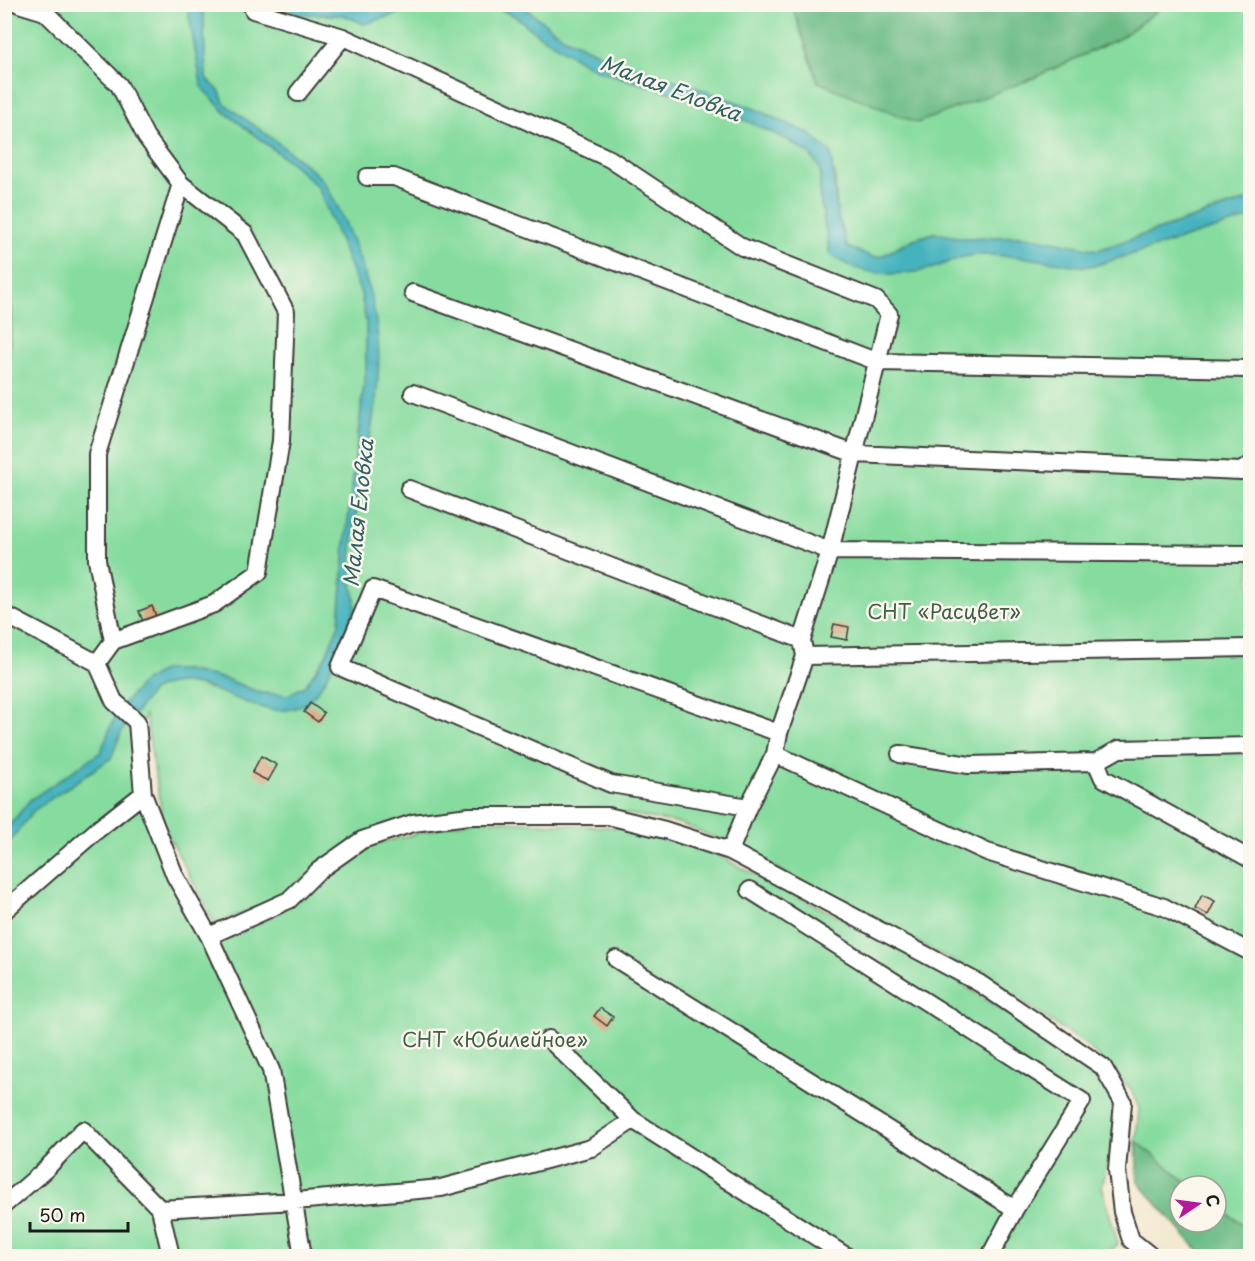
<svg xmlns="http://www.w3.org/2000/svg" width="1255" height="1261" viewBox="0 0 1255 1261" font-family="'Playpen Sans',sans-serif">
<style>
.green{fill:#86dc9f;stroke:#517c5e;stroke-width:1.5}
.forest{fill:#6cbc86;stroke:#446c51;stroke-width:1.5}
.water{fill:#44b3bd;stroke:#30686c;stroke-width:1.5}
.building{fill:#d6a379}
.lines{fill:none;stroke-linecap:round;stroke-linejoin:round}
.minor-casing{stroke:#3c3b37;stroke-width:20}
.minor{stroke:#fff;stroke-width:16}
.labels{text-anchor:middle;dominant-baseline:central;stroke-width:5;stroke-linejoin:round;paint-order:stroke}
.park-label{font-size:20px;fill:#415f4a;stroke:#fbf7ec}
.water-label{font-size:21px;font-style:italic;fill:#2e6064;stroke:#fbf7ec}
</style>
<rect width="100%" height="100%" fill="#fbf7ec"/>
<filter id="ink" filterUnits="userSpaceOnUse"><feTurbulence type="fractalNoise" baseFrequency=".0167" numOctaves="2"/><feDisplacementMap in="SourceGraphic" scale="12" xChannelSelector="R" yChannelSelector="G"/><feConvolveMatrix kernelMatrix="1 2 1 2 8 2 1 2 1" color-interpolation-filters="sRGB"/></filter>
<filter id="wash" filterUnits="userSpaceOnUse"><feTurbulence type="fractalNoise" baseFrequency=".008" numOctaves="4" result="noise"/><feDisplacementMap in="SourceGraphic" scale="24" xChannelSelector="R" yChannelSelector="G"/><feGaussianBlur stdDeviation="1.35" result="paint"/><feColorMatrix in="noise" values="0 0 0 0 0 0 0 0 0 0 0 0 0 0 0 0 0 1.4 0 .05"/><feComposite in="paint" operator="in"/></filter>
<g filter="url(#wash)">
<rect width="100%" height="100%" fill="#f3e8d0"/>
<path class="green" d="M472,4L495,7L515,16L540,36L619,77L709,104L786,139L810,154L820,169V198L830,254L931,267C947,264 959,255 976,255C1001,254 1027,257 1052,261C1068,263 1076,267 1093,266L1250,218V1229L1216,1206V1186H1191L1136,1141L1139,1108L1130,1088L1088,1047L1000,986L724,841L678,823L594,808L509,807L412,819L310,874L272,902L215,924L164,827L145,714L134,749L160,847L202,942L227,939L279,912L317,886L335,864L363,847L475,819L624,828L709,849L736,865L928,962L1102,1075L1119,1117L1102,1186L1118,1244L1105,1256H5L4,848L33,811L111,758L121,732L152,691C190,669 226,699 264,706C276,709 292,705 305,704L341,652L355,606L350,575L353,534L375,398L378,340L361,267L325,183L224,103L220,92L206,78L203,5H287L295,14L344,15L364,24L423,6Z
M5,5H187L202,88L226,113L295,166L318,187L361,293L366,322V367L345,546L339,624L326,656L305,686L288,695L260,693L226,679L185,670L125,702L112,723L101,752L30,800L5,831L4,418L12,313L4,278Z
M521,5H792L818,82L1031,79L1120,38L1165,5H1250V199L1098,250L1026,236L964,238L934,233L914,239L880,257H872L847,247L837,213L835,173L760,111L687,84L619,63L563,37Z"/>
<path class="forest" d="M792,5V4L1165,5L1120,38L1031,79L917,123L818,82Z
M5,278L12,313L5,418Z
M1136,1141L1191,1186H1180V1222H1216V1206L1250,1229V1256H1203L1138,1182Z"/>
<path class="water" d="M357,4L367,7L452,5L423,6L364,24L344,15L295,14L287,5Z
M187,5H203L206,78L220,92L224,103C244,119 316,168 326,185C351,229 374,289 378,339C383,405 359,472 353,537C352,550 349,565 351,578C352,588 357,599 355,609C350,631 324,693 304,704C257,731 204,660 152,691L121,732L111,758L33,811L5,848V831L30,800L101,752L112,723L125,702L144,681L164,670H185L226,679L260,693L288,695L305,686L326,656L339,624L345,546L366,367V322L361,293L318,187L295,166L226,113L202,88Z
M472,5H521L563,37L619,63L687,84L760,111L810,134L831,153L837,213L847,247L872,257H880L914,239L934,233L964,238L1026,236L1098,250L1250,199V218L1093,266C1077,267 1065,263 1048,261C1025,257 1003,255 979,255C965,255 957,259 944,264C909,278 861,279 830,254L820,198V169L810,154L786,139L709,104L594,69L540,36L515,16L495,7Z"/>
<g id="blocks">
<path class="building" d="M152,606L157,619L144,624L139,611Z
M834,624L849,627L847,640L831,637Z
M310,703L324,713L318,722L304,712Z
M261,756L277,765L268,781L252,773Z
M1202,895L1215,901L1208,915L1195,909Z
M600,1008L613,1017L607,1026L594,1016Z"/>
</g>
</g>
<g filter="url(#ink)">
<use href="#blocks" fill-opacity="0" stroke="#3c3b37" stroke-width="1.5"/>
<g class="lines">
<g class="minor-casing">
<path id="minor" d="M19,4L45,12L119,85L146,137L181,184L245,234L286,312L281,441L259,572L214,604L113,641L97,663
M253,10L343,37L610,159L742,247L876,300L889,314L830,551L802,640L805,656L779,733L775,754L748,807L730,851
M298,93L343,37
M367,177H394L878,362L1250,369
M413,293L855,454L1241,471L1250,465
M413,393L830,551L1250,554
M409,489L802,640
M4,614L97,663L114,701L137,722L143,794L175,876L209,936L271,1070L303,1256
M113,641L97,560V454L181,184
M805,656L1250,648
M775,754L987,852L1164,907L1250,952
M900,754L969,765L1096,762L1119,749L1250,746
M1096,762L1103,778L1250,859
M748,807L611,784L340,667L373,589L779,733
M750,890L1082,1101L1015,1209L990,1256
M4,911L97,830L143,794
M209,936L289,900L318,871L362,840L413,823L469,816H608L665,830L730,851L979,983L1103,1067L1123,1102L1117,1170L1122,1212L1131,1240L1151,1256
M616,959L1015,1209
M549,1039L633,1120L846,1256
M4,1205L45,1170L83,1130L160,1209L171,1256
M160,1209L295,1201L441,1188L591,1148L633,1120"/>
</g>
<use href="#minor" class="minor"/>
</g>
</g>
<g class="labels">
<g class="park-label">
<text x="944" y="611">СНТ «Расцвет»</text>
<text x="495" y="1039">СНТ «Юбилейное»</text>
</g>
<g class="water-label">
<text transform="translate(671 87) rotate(21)">Малая Еловка</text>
<text transform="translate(357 513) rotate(-84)">Малая Еловка</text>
</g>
</g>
<rect width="1255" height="1261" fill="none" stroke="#fbf7ec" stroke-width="24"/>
<g transform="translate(1198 1204) rotate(77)"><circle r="28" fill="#fbf7ec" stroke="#a29f99" stroke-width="1.5"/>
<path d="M0-4.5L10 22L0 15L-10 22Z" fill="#b5179e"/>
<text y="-9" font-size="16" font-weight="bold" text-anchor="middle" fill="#1c1c1c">С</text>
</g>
<path d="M30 1222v9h98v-9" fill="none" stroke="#1c1c1c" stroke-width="3"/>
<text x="39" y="1222" font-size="18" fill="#1c1c1c" stroke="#fbf7ec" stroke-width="4.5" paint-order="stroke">50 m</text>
</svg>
